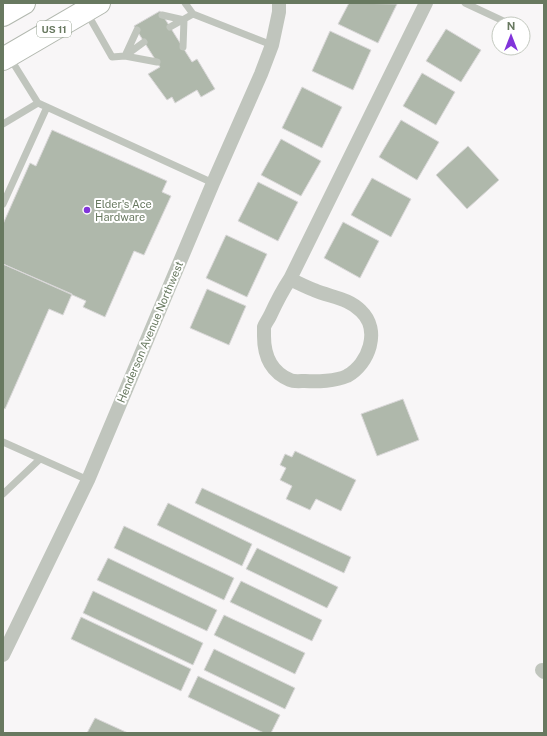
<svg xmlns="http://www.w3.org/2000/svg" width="547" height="736" viewBox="0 0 547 736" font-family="'Public Sans',sans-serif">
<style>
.building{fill:#afb8ab;stroke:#dad8d9}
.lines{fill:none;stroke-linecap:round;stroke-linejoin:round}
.primary-casing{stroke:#b2b8af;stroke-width:24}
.lane{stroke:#c0c5bd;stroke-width:7}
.street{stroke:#c0c5bd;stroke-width:14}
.primary{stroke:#fff;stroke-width:22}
.poi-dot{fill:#8134da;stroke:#fff;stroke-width:1.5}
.labels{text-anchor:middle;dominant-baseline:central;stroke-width:4;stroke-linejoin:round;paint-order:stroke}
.shield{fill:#fff;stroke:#95a190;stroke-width:1}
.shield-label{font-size:10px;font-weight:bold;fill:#687960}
.poi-label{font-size:11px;fill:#687960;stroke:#fff;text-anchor:start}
.street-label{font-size:11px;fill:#687960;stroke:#fff}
</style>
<rect width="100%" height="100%" fill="#f8f6f7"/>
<path class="building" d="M349,3L397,4L378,43L338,24Z
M160,11L192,62L197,59L215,89L201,97L197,90L175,103L172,97L167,100L148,74L160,67L134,26Z
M446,29L481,50L461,82L426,61Z
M330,31L371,50L353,90L312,71Z
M422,73L455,92L436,125L403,106Z
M302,87L342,107L322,148L282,128Z
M401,120L439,142L417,180L379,157Z
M52,130L167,181L162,192L171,196L144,255L134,251L105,317L83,307L86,301L3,264V224L30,163L36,166Z
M281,139L321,161L301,196L261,175Z
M468,146L499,180L467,209L436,175Z
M372,178L411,199L391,237L351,215Z
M258,182L298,202L278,241L238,221Z
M343,222L379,241L360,278L324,258Z
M226,235L267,254L247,297L206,278Z
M3,264L72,294L63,315L49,309L5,409L3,408Z
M207,289L246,306L229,345L190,328Z
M403,399L419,440L377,456L361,414Z
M295,451L356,480L341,511L316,499L310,510L286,499L292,486L280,480L286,468L280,465L285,454L292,457Z
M202,488L351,557L344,573L195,503Z
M168,503L252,544L242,566L157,525Z
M124,526L234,578L224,600L114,548Z
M257,548L338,587L327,608L246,569Z
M108,558L217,610L207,631L97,580Z
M241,581L322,620L312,641L230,602Z
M93,591L203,643L193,665L83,613Z
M224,615L305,653L295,674L214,635Z
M81,617L191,669L181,691L71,639Z
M214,649L295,688L285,709L204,670Z
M198,676L280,715L271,733H264L188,697Z
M95,718L128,733H87Z"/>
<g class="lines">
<g class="primary-casing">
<path id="primary" d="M3,15L24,3
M3,59L99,3"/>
</g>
<path class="lane" d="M465,3L510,24
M87,13L112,57L125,56L157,62
M193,14L272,45
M162,15L184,20
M170,27L193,14L185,3
M523,30L525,31
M183,47L184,20
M125,56L137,30
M125,56L144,42
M10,58L38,103L213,183
M3,124L38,103
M3,204L47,107
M3,442L88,480
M3,494L40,459"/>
<path class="street" d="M290,279C298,283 306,287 314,290C330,297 349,298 361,311C381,330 369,364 347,376C336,381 317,382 305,381C301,381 294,382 290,380C271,372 264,356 264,336C264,334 264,330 264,327C265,324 268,320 270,316C276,303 282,291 290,279L426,3
M3,655L88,480L213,183L261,74L272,45L279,12V3
M542,670L544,672"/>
<use href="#primary" class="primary"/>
</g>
<circle class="poi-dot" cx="87" cy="210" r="4"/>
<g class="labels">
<rect class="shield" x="37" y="21" width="34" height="16" rx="3"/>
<g class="shield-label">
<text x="54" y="29">US 11</text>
</g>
<g class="poi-label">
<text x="95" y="204">Elder's Ace<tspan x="95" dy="13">Hardware</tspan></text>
</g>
<g class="street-label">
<text transform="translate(150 332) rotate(-67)">Henderson Avenue Northwest</text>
</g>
</g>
<rect width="547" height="736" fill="none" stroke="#687960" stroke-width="8"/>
<g transform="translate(511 36)"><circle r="19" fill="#ffffff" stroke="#c3c9bf"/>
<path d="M0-3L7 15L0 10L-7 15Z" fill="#8134da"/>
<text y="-6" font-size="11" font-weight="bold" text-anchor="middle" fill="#687960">N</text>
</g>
</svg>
